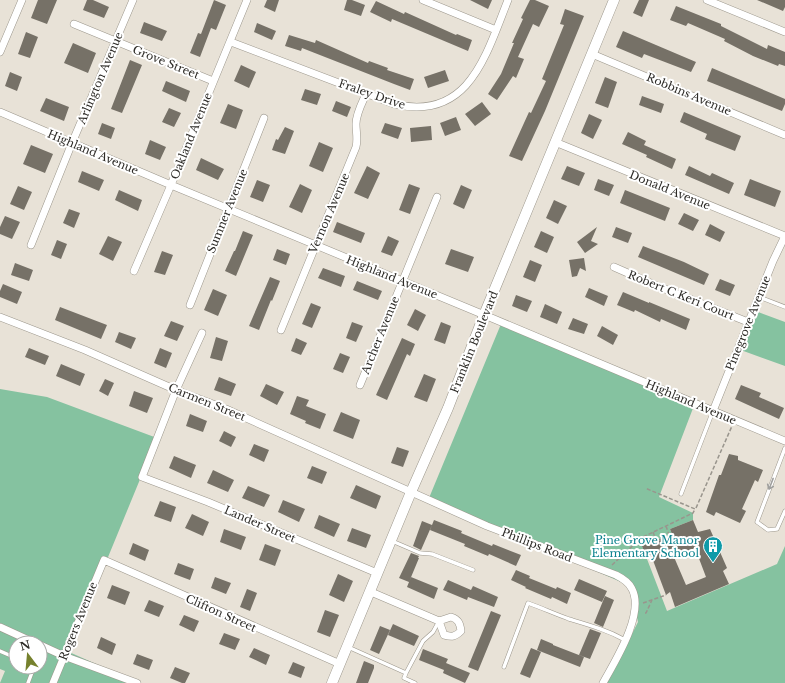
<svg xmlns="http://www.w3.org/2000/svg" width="785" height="683" viewBox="0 0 785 683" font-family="'Libre Baskerville',serif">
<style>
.green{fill:#85c2a0;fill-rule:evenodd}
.building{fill:#767167;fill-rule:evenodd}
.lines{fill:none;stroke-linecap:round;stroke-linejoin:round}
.lane-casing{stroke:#9c978c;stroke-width:4.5}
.street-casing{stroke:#9c978c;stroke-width:8}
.secondary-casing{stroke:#9c978c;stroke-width:11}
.path{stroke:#99958d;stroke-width:1.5;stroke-dasharray:4 2;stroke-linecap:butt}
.lane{stroke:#fff;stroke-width:3.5}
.street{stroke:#fff;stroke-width:7}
.secondary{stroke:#fff;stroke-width:10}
.oneway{stroke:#a0a09e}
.labels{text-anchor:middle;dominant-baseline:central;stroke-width:4;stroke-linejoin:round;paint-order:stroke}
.street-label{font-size:11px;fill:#2d2b27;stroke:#fff}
.culture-label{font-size:11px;fill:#0d838f;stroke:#fff;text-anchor:end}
</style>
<rect width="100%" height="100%" fill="#e8e2d7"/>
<path class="green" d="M753,310L785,322V366L738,349Z
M501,324L695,403L659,497L693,513V520L670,529L672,534L642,546L667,611L777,564L785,546V683H607L638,622L630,586L429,498Z
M0,389L47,397L157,438L69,652L139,683H0L5,671L0,669ZM16,643H40V667H16Z"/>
<path class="building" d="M38,0H57L47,24L31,18Z
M87,0H93L109,7L104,18L83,10Z
M214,0L226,5L216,30L211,28L200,57L190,53L198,33L201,34Z
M267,0H279L275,12L264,7Z
M347,0H352L365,5L361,16L344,10Z
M470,0H492L488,9Z
M530,0H535L549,6L539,27L533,24L518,57L524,59L516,78L513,76L497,100L488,94L501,74L514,43H512L523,19L521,18Z
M639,0H649L642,17L633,13Z
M757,0H785V7L783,11Z
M376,1L404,14L405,12L456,35L457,34L472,40L468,51L392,19L391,22L370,12Z
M676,6L721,24V26L767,49L768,45L785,52V66L779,64L778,66L753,56L724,41L725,39L688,23L686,26L670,20Z
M565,9L584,16L545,111L522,161L509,156L529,112L531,113L546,81L542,79L564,25L560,24Z
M144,22L167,31L162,41L140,33Z
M257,23L276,31L272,40L254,32Z
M623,31L696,62L691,72L644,54L642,58L616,47Z
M26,32L38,37L30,58L18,54Z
M289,35L315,43L316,40L368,63L369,61L388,68L387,70L414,79L410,90L394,84L302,48L301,51L285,46Z
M73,43L96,53L88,73L64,63Z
M130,60L142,65L122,113L111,109Z
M241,65L256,72L249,88L234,81Z
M712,68L785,99V104L782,111L707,81Z
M445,70L449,81L428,88L424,77Z
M10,72L22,77L17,91L5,86Z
M605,77L617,82L608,108L595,103Z
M166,81L190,91L186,102L162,91Z
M305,89L321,94L317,105L301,100Z
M642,96L664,104L661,113L639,105Z
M46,98L69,107L64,121L40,111Z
M336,101L351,107L347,117L332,111Z
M482,102L491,114L475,126L465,114Z
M228,104L243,110L236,129L220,123Z
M169,108L181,113L174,127L162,122Z
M684,112L741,136L735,151L705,139L707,134L680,122Z
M589,114L602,120L593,139L581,133Z
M456,117L461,130L445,136L440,123Z
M102,123L115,128L111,139L98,134Z
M385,123L402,128L398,139L381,133Z
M431,126L432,140L411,142L410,128Z
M285,127L294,131L285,154L272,150L276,139L278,140Z
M628,132L646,141L644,145L676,159L672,169L646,157L647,155L622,144Z
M150,140L166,147L160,160L145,154Z
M319,142L333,148L323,172L309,166Z
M31,145L53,154L45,173L23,164Z
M201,158L224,169L218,180L196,170Z
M367,166L380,173L368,199L354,193Z
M567,166L585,173L579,186L561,179Z
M689,166L710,176L712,173L734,183L729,194L685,175Z
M82,171L104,180L99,191L78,182Z
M598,179L614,185L609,196L594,190Z
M750,179L781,191L775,207L744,195Z
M257,180L270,185L263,202L250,197Z
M300,184L312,190L302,213L289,207Z
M409,184L420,188L410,214L399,210Z
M461,185L472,190L464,209L453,204Z
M18,186L32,192L24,210L10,204Z
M119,190L142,200L138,211L115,200Z
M625,190L670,208L665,221L620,203Z
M554,200L567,206L558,224L546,218Z
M69,209L80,213L74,228L63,223Z
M684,213L699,220L693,231L678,224Z
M5,216L20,222L12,239L0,234V227Z
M337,222L365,233L361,243L333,232Z
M710,224L725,232L720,242L705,235Z
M597,227L591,241L598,244L585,253L577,242Z
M616,227L632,233L628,243L612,237Z
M243,231L253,235L236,276L225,271L234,251H235Z
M541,231L554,237L547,253L534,247Z
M108,236L122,242L113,261L99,254Z
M388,236L399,241L392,256L381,252Z
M57,240L67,244L61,259L51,255Z
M643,246L684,262L709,274L704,285L638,257Z
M277,249L290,254L286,265L273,260Z
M451,249L474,257L468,272L445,264Z
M162,251L173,255L165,275L154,272Z
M584,258L586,271L580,268L577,276L572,277L569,260Z
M530,260L542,265L535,282L523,277Z
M15,263L33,270L29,281L11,275Z
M323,268L345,276L341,287L318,278Z
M270,277L280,281L272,301L271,300L259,330L249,326Z
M720,279L735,285L730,296L715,290Z
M357,281L382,291L378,300L353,290Z
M3,284L22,292L17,304L0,297V291Z
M589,288L608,296L604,306L585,297Z
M213,289L227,295L218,316L204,310Z
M623,292L649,303V302L690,319L686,330L661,319L660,322L635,310L634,312L617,305Z
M516,295L532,301L527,312L512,306Z
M311,303L321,307L312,328L302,324Z
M545,304L562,312L557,324L540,317Z
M60,307L107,325L101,339L55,320Z
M415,309L426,315L418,331L407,325Z
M573,318L588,324L584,334L568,329Z
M171,321L184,326L177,341L164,336Z
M352,322L363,326L356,342L346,338Z
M441,322L451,326L445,344L434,340Z
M602,326L618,335L613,345L597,336Z
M119,332L136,338L131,349L115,342Z
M216,337L228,341L222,361L210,358Z
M296,338L307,343L301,355L291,351Z
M402,338L415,344L410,356L407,354L387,400L376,395Z
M29,348L49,356L45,365L25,357Z
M160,348L172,353L166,368L154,363Z
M340,353L350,357L343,373L333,369Z
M61,364L85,374L80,386L56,376Z
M424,374L436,379L427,402L414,397Z
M219,377L236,384L231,396L214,390Z
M105,379L114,383L108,396L99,391Z
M266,384L284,392L277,405L260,396Z
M741,385L761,393L759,397L784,408L779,419L735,399Z
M134,391L153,398L147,413L129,406Z
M297,396L309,400L306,406L326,414L320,429L305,423L306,421L290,414Z
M341,412L360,420L353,439L333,431Z
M190,414L207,421L203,432L186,426Z
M224,431L236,437L231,447L219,441Z
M254,444L269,450L264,462L249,455Z
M397,447L409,451L403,467L391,463Z
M729,454L738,456V460L763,470L758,482L755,480L742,509L746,511L740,523L716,512L714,516L706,512L719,475H721Z
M174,456L196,465L191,478L169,468Z
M312,466L327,472L322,484L307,478Z
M213,470L234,480L228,492L207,483Z
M356,485L381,496L376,509L350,498Z
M248,486L270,495L264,507L242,498Z
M283,500L305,509L299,522L278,512Z
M160,501L176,507L171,522L154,516Z
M192,514L209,522L203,536L185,528Z
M319,515L340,524L334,537L314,528Z
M434,520L462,531L461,533L492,546L493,544L521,555L516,566L489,554L488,556L464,546L465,544L430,530Z
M693,520L698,532L710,529L727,568L723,571L729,584L675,607L670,592L666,595L651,555L646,557L642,546L672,534L670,529ZM695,548L706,577L686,585L674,557Z
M422,521L432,525L421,550L413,546Z
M352,528L371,535L366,548L347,541Z
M224,529L246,537L241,550L220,542Z
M133,543L149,550L145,561L129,554Z
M265,544L281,550L275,566L259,560Z
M411,553L419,556L418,558H419L409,582L399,578Z
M178,563L194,569L190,580L174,574Z
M516,570L530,576L529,578L556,589L557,587L571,593L567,604L552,597L551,599L525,588L526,587L511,580Z
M338,574L353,581L344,602L329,595Z
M215,577L231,583L226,594L211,588Z
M411,577L438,588L434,599L407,587Z
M579,579L607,591L602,602L574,590Z
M448,580L471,590L473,586L498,597L494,607L468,597L467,600L443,590Z
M112,585L130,592L125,605L107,598Z
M247,589L257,593L250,611L240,607Z
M605,596L614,600L603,627L594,623Z
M149,600L164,606L159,617L144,611Z
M325,610L339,615L330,637L317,632Z
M491,611L501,615L478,671L468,667Z
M184,615L199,621L194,632L179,625Z
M393,624L419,636L414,646L388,635Z
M380,626L390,630L379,654L370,650Z
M590,629L601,633L590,659L579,655Z
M224,633L240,639L235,650L219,644Z
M101,637L116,644L112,655L97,648Z
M541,639L553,644V645L584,657L580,667L537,650Z
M254,648L270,655L266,665L249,657Z
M531,648L541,652L530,678L520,674Z
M423,649L448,659L446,663L470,673L465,683L443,673L444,670L419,660Z
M137,654L153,660L149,670L133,664Z
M364,661L374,665V668L368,683H356Z
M293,662L305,667L301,678L288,673Z
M175,667L190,673L185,683H182L170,678Z"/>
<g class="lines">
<g class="lane-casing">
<path id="lane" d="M759,297L785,307
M785,448L757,522L768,530L777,529L785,511
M681,494L713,411
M392,541L420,553L432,554L473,570
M348,647L406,673L423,641L433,632L439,621
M0,651L16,658
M504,667L528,603C542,608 555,614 569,619C589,625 607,630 625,640
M406,673L404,678L415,683
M28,683L34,667"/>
</g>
<g class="street-casing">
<path id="street" d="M423,0L496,30
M707,0L785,32
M74,24L213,81
M231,42L394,104C469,122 486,55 508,0
M0,52L22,0
M592,54L785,135
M0,112L171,185L494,319L785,441
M555,142L785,236
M31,245L72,143L133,0
M614,267L655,285L748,322
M134,271L171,185L247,0
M190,305L264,118
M0,317L85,350L176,390L226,409L487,526L616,575C622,578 629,582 632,589C645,614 615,661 603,683
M281,330L356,147C358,139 356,132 356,124C356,114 362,103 366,94
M202,333L176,390L142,477L208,502L377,573
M360,385L437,197
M713,411L773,261L785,236
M371,592L439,621
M451,617C458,619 460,623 461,631C455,637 452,637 444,635L439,621Z
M0,627L35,643
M40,645L64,656L137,683
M53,683L104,560L340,664"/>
</g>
<g class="secondary-casing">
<path id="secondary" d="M332,683L411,492L448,408L484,315L614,0"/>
</g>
<path class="path" d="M696,508L732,426
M666,526L669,535
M653,532L656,540
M612,565L641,538L693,513L695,509L645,488
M643,603L666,595
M645,613H646L652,600"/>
<use href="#lane" class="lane"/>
<use href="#street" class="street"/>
<use href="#secondary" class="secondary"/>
</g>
<defs><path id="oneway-shaft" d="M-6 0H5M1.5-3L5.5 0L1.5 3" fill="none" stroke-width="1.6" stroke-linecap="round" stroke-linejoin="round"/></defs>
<use class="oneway" href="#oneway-shaft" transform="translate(771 484) rotate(111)"/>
<defs>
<g id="building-pin" transform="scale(1)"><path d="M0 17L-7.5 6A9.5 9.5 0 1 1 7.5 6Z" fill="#0f9aa8" stroke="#fff"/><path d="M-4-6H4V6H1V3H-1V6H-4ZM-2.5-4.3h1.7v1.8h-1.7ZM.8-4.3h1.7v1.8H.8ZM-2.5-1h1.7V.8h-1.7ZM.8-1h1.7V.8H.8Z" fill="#fff"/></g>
</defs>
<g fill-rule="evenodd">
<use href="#building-pin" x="713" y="546"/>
</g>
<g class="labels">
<g class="street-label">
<text transform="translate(166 62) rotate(22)">Grove Street</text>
<text transform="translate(100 78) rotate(-67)">Arlington Avenue</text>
<text transform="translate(372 94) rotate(19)">Fraley Drive</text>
<text transform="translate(689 94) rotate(23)">Robbins Avenue</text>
<text transform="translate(191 136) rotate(-68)">Oakland Avenue</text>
<text transform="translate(93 152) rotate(23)">Highland Avenue</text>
<text transform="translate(670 190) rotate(22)">Donald Avenue</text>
<text transform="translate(227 211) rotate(-68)">Sumner Avenue</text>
<text transform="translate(329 213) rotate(-67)">Vernon Avenue</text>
<text transform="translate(392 277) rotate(22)">Highland Avenue</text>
<text transform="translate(681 295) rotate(22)">Robert C Keri Court</text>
<text transform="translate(748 323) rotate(-68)">Pinegrove Avenue</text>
<text transform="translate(380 335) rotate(-68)">Archer Avenue</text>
<text transform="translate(474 342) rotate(-68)">Franklin Boulevard</text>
<text transform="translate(207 402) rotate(22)">Carmen Street</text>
<text transform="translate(691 402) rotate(23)">Highland Avenue</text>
<text transform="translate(260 524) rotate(23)">Lander Street</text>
<text transform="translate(537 545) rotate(21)">Phillips Road</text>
<text transform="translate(221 613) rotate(24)">Clifton Street</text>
<text transform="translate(78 621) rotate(-68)">Rogers Avenue</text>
</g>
<g class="culture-label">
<text x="699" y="540">Pine Grove Manor<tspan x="699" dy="13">Elementary School</tspan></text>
</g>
</g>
<g transform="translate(28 655) rotate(344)"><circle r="19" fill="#ffffff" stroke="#abaaa9"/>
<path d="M0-3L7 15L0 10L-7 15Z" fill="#76812d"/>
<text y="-6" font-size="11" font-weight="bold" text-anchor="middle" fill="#2d2b27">N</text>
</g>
</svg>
